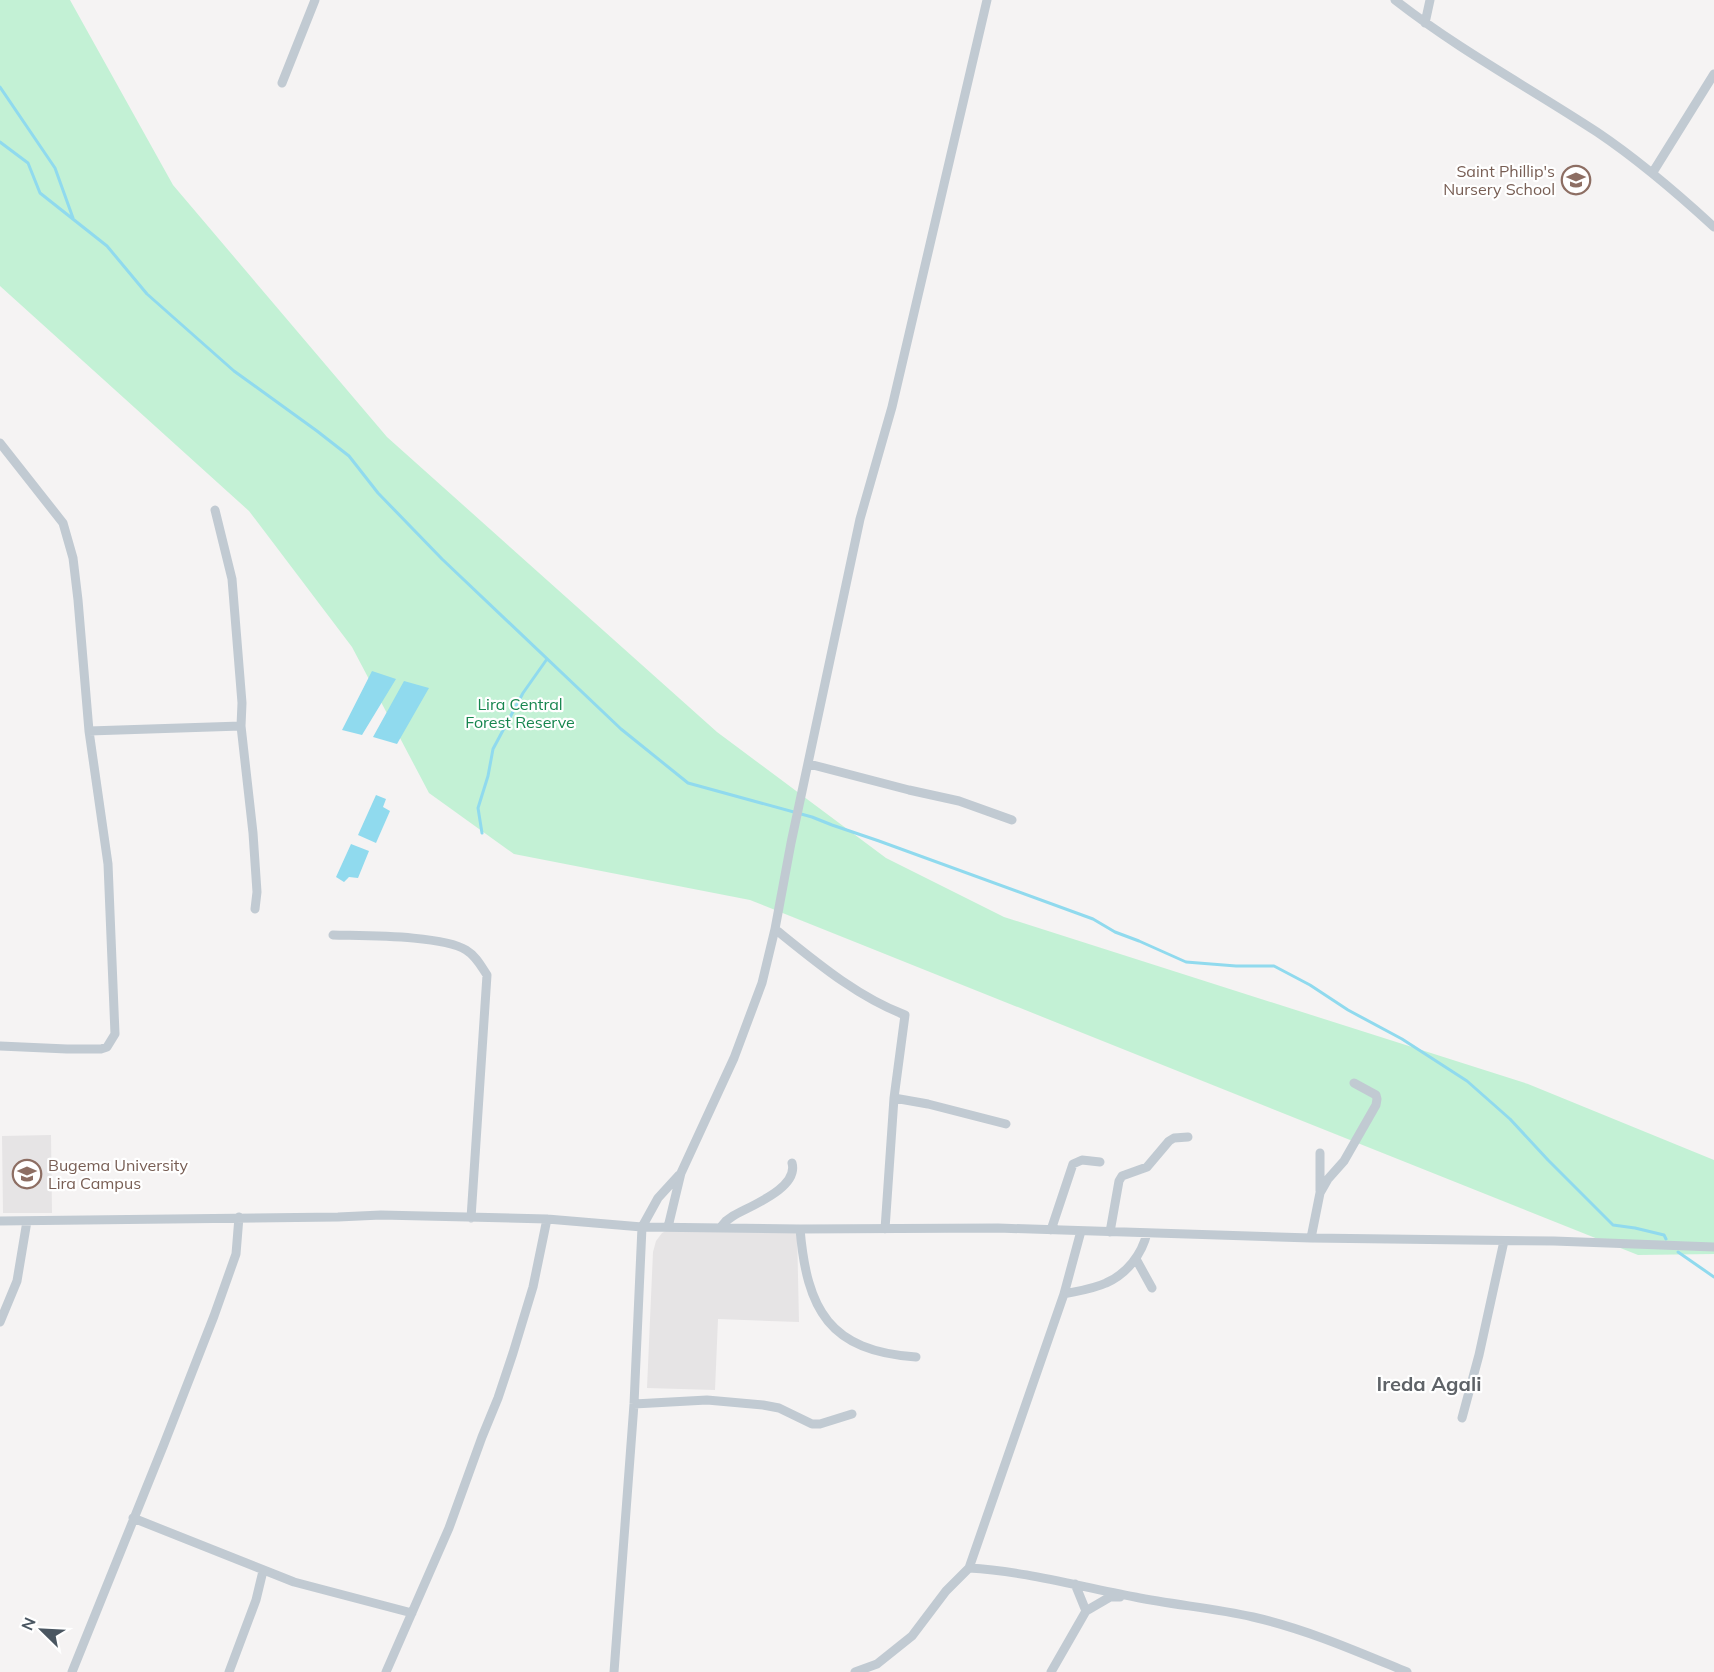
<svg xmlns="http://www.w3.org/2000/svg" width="1714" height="1672" viewBox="0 0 1714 1672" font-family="Mulish,sans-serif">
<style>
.education{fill:#e6e4e5}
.green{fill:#c3f1d5}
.water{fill:#90daee}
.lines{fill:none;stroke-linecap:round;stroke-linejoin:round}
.stream{stroke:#90daee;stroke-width:3}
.minor{stroke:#c1cad2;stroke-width:9}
.labels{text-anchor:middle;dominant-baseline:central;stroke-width:4.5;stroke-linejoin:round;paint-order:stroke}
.education-label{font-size:16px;fill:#785e54;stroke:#fff;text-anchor:end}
.park-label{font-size:16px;fill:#17864f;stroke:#fff}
.quarter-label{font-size:20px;font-weight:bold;fill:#5f6368;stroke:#fff}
</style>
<rect width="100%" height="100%" fill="#f5f3f3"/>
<path class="education" d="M51,1135L52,1213H3L2,1136Z
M670,1229L797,1230L799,1322L718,1319L715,1390L647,1388L653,1252L656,1241L662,1233Z"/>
<path class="green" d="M0,0H70L173,185L387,437L717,732L886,858L1004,917L1528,1084L1714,1160V1254L1638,1255L750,900L514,854L429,793L352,647L249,511L0,286Z"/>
<path class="water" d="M372,671L396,679L362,735L342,730Z
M404,681L429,688L397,744L373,737Z
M376,795L386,799L383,807L390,811L376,843L358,835Z
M351,844L369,851L358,878L349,877L344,882L336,877Z"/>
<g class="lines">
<path class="stream" d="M0,87L55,168L73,218
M0,142L28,163L40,193L107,246L147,294L234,371L317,431L349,456L378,493L442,559L621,729L688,783L812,817L832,825L879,841L1093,919L1115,932L1139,941L1186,962L1236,966H1274L1310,985L1348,1010L1402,1039L1467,1081L1510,1119L1548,1160L1613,1225L1635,1228L1664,1235L1666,1239
M482,833L478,808L488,776L493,749L523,693L547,659
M1678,1252L1714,1277"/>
<path class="minor" d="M1395,0C1459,50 1530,88 1597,132C1640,161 1676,192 1714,227
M1425,23L1430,0
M282,83L315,0
M1653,172L1714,74
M0,443L63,523L73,558L78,600L89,731L108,864L115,1034L107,1047L101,1049H67L0,1046
M241,726L253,833L257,892L255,909
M89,731L241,726L242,703L232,579L215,510
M809,764L909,790L959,801L1012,820
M775,929C816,962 856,996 905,1015L894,1098L885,1229
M333,935C364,936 442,935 466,950C476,956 481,966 487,975L471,1218
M894,1098L928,1104L1006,1124
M1320,1191V1153
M0,1221L338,1217L381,1215L547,1219L642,1227L800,1229L998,1228L1311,1238L1554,1241L1714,1247
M668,1227L681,1173L734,1058L762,983L775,929L791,843L860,519L892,407L987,0
M721,1227L726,1221L733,1216C750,1206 799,1188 792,1163
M800,1229C807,1310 829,1351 916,1357
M1051,1230L1073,1164L1082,1160L1100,1162
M1110,1232L1119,1181L1122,1176L1147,1167L1169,1141L1174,1138L1188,1137
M1311,1238L1320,1193L1328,1179L1344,1161L1376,1105L1377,1099L1376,1095L1354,1083
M1136,1259L1152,1288
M1064,1294L1081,1231
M0,1322L17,1281L27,1221
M634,1404L707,1400L763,1405L779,1408L812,1424H820L852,1414
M1462,1418L1479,1355L1504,1241
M133,1518L294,1582L412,1613
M969,1568L1064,1294C1078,1291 1093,1289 1106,1283C1127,1274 1142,1254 1147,1233
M1075,1584L1086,1611
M72,1672L164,1444L214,1316L236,1254L239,1217
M229,1672L256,1600L263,1571
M386,1672L449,1528L482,1437L498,1398L513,1353L533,1287L547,1219
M614,1672L634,1404L642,1227L658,1198L679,1175
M855,1672L877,1664L912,1636L946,1591L969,1568C1025,1571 1080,1587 1135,1597C1174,1605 1214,1608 1253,1617C1306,1629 1356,1651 1407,1672
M1051,1672L1086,1611L1110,1597H1120"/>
</g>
<defs>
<g id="school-ring" transform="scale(1.5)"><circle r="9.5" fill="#fff" stroke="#8d6e63" stroke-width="1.5"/><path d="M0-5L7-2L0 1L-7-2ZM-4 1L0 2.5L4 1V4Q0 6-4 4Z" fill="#8d6e63"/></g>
<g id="university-ring" transform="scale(1.5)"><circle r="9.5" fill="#fff" stroke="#8d6e63" stroke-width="1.5"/><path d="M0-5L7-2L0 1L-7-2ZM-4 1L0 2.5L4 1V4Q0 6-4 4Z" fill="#8d6e63"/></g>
</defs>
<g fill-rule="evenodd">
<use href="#school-ring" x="1576" y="180"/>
<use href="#university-ring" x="27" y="1174"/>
</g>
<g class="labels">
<g class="education-label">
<text x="1555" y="171">Saint Phillip's<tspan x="1555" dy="18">Nursery School</tspan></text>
<text x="48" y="1165" text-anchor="start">Bugema University<tspan x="48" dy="18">Lira Campus</tspan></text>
</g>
<g class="park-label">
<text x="520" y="704">Lira Central<tspan x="520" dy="18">Forest Reserve</tspan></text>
</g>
<g class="quarter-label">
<text x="1429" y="1383">Ireda Agali</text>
</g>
</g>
<g transform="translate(42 1630) rotate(294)" stroke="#ffffff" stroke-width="4.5" paint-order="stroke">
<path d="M0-4.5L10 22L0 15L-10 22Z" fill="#4a5661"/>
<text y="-9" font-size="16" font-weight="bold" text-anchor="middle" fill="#4a5661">N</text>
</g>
</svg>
